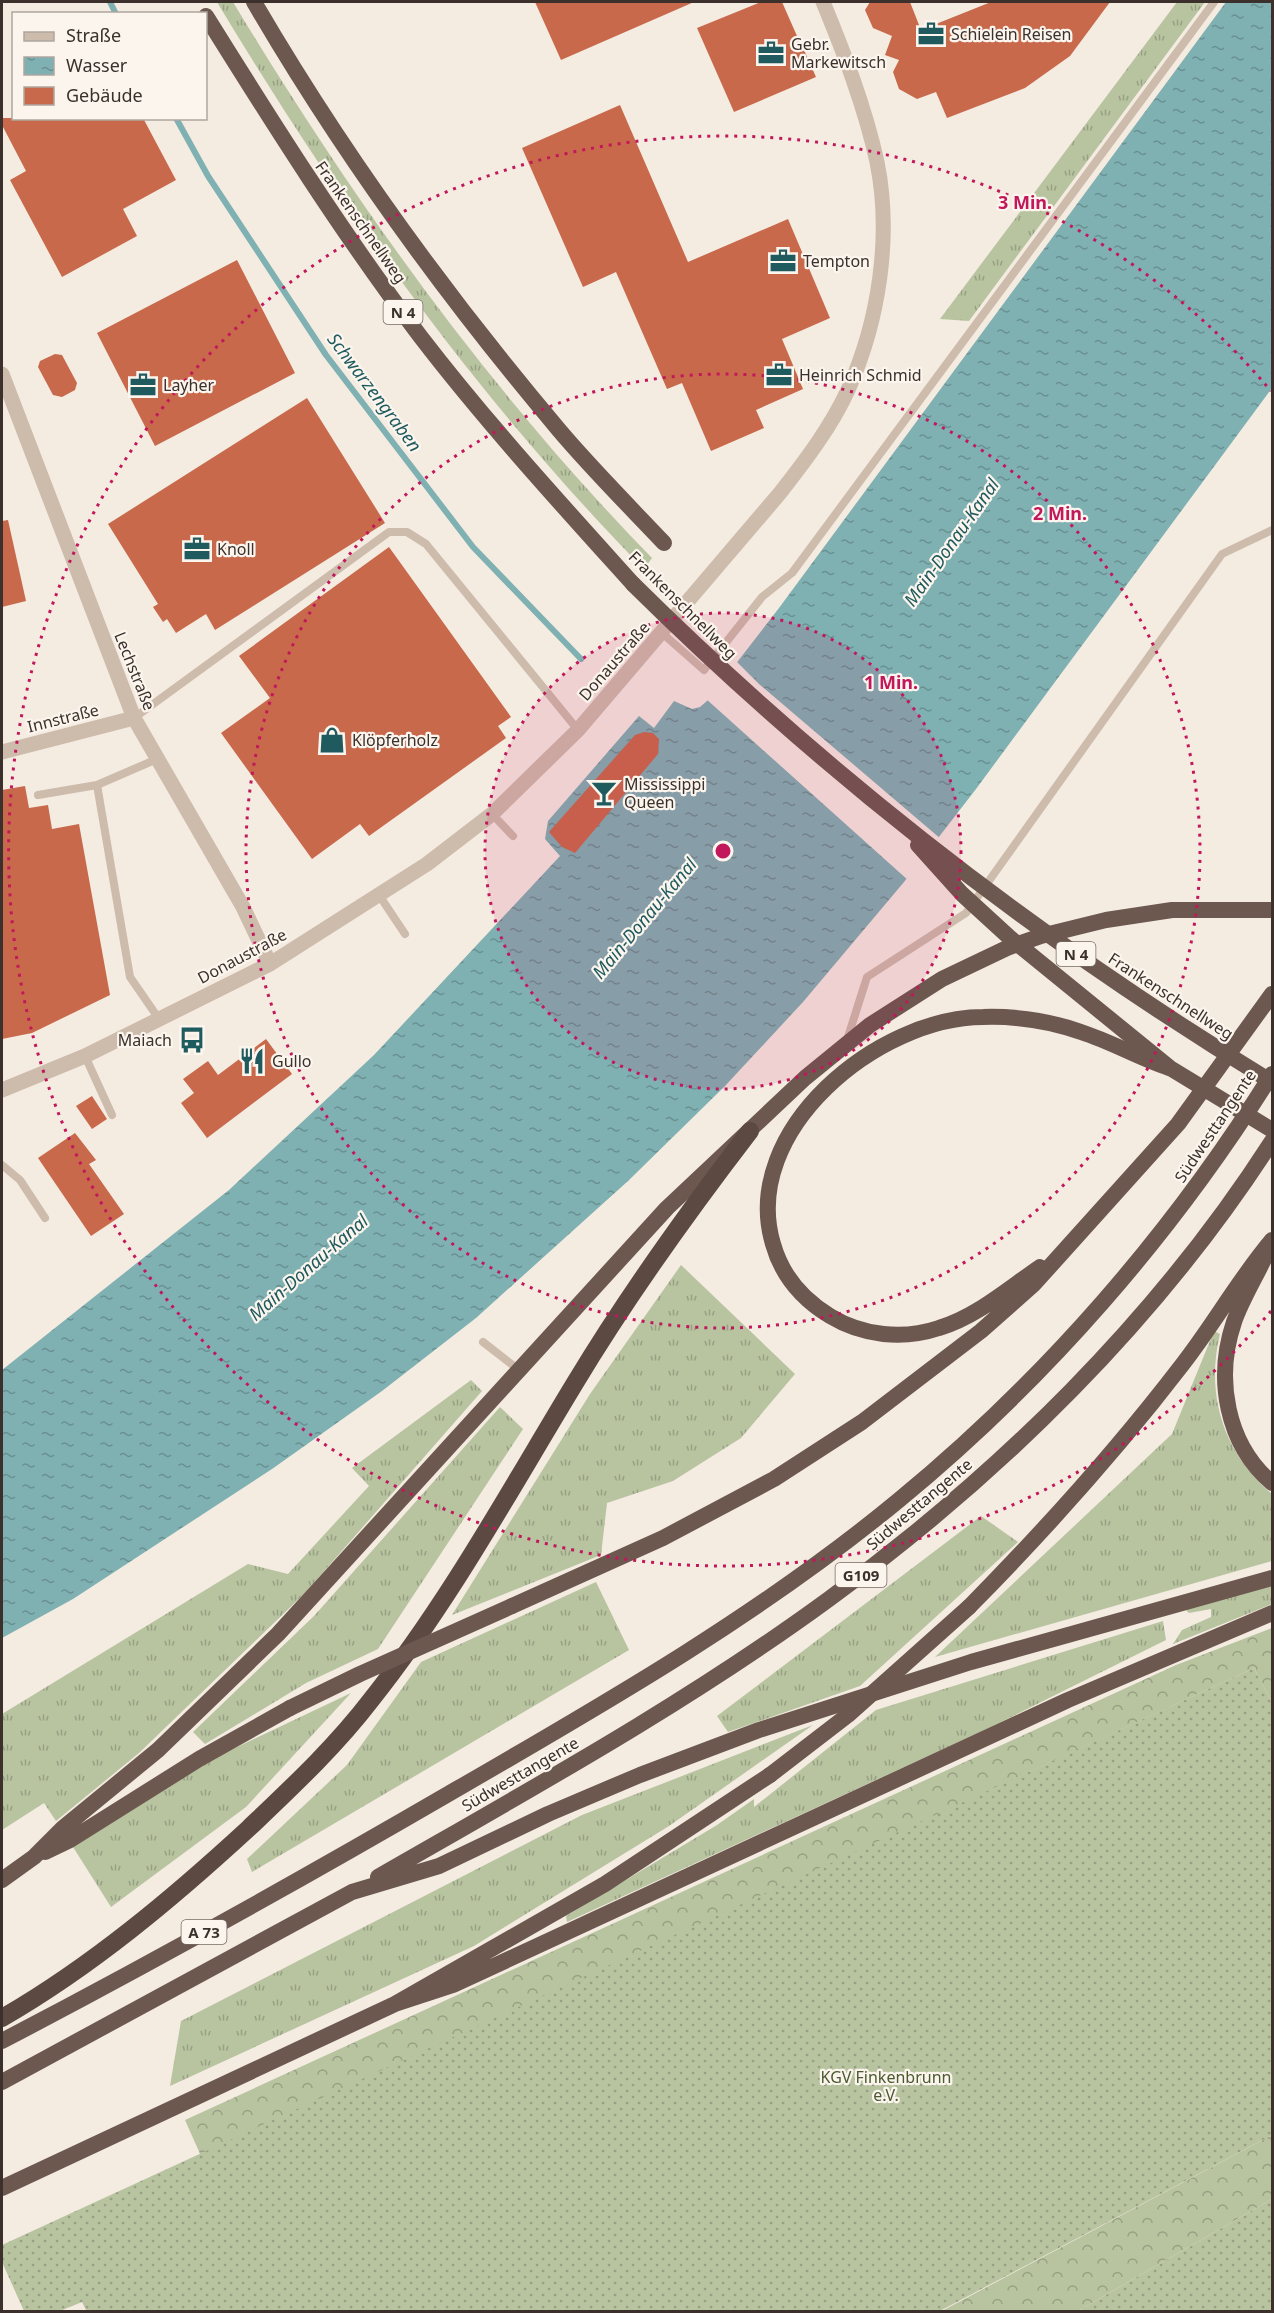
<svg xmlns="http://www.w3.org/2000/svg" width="1274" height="2313" viewBox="0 0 1274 2313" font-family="'Noto Sans',sans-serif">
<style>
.grass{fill:url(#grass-tufts)}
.forest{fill:url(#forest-crowns)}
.garden{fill:url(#garden-dots)}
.water{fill:url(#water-ripples)}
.pier{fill:#f4ebe1}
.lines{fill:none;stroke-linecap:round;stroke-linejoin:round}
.stream{stroke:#7fb0b2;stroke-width:6}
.building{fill:#c8694b}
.service{stroke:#cdbbac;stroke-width:8}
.minor{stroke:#cdbbac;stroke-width:15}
.trunk{stroke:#6c584f;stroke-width:16}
.motorway{stroke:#5c4a42;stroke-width:18}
.trunk-bridge{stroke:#6c584f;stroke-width:16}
.ring{fill:none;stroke:#c2185b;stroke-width:3;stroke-dasharray:3 6}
.labels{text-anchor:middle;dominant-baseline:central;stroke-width:4.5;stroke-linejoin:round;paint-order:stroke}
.shield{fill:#fbf5ee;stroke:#756b66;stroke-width:1.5}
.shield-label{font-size:15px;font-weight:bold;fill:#3b302b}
.poi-label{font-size:16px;fill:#3b302b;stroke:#fbf5ee;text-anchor:start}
.street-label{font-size:16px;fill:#3b302b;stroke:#fbf5ee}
.park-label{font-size:16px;fill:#4a5a2e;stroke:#fbf5ee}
.water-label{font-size:18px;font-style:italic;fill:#1f5a5e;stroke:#fbf5ee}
.centre{fill:#c2185b;stroke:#fbf5ee;stroke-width:3}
.ring-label{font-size:18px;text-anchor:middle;font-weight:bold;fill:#c2185b;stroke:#fbf5ee;stroke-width:4.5;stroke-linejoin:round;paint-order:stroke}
</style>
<defs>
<pattern id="grass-tufts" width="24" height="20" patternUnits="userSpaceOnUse" patternTransform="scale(1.5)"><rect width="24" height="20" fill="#b8c4a0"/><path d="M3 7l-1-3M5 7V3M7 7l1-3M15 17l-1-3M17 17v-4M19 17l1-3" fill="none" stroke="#97a083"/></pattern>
<pattern id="forest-crowns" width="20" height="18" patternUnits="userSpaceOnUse" patternTransform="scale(1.5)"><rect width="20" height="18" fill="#b8c4a0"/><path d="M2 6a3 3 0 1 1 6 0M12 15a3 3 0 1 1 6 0" fill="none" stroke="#97a083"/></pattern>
<pattern id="garden-dots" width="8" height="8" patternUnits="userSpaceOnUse" patternTransform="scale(1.5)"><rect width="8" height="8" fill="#b8c4a0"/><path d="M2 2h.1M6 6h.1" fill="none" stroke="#97a083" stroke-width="1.8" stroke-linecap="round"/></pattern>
<pattern id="water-ripples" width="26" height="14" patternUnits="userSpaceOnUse" patternTransform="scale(1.5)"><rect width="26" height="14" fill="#7fb0b2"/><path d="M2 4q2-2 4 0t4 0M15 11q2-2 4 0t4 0" fill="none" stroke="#699091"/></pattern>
</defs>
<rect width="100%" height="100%" fill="#f4ebe1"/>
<path class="grass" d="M217,2H233C353,201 489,391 652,558L644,569C477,399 339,205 217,2Z
M1177,2H1205L969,321L940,319Z
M681,1265L795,1374L741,1438L673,1481L607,1503L601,1555L452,1615L590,1394Z
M1214,1331L1220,1334C1205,1395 1224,1454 1272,1494V1561L935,1657L1172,1434Z
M471,1380L482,1391L305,1593L139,1753L56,1821L44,1803L2,1830V1714L248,1564L288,1574L369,1486L352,1468Z
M500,1407L523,1429L378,1649L306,1683L205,1744L193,1732L314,1616Z
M981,1516L1018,1542L860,1686L728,1732L717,1716Z
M596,1582L629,1650L252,1872L247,1859L347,1765L421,1662Z
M1272,1584V1604L1173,1644L1182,1630L1211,1617V1609L1189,1613L1184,1608Z
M1163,1621L1166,1640L987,1729L567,1922L566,1916L717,1825L754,1799V1807L876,1710Z
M351,1693L246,1807L111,1907L73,1847L212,1759Z
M813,1725L669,1826L474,1946L170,2086L181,2021L582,1815Z"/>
<path class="forest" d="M1272,1628V1703L1254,1668L201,2156L185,2120L1176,1665Z
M1272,2135V2199L1078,2311L940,2312Z"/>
<path class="garden" d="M1254,1668L1272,1703V2135L940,2311L87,2312L82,2302L60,2311H24L2,2262V2245Z
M1272,2199V2311H1078Z"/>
<path class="water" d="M1226,2H1272V388L976,789L904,882L803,1002L725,1086L628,1181L476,1318L382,1391L272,1469L73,1599L2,1638V1370L229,1190L374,1055L560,856L545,839L548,821L639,716L654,728L674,701L692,709L700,707L707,701L779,608Z"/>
<path class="pier" d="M735,660L759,684L941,839L909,881L705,698Z"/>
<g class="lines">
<path class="stream" d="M110,2L116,14
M176,118L208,176L326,355L473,547L581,659"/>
</g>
<path class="building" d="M535,2H694L561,60Z
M761,2H782L797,36L801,37L800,41L816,77L734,112L697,28Z
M870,2H910L921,30L991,2H1110L1070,56L1025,88L947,118L936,92L917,99L899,89L893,72L899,60L885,55L892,36L873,28L865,10Z
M620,105L688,262L788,219L830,318L782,339L803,389L756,410L764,428L711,451L682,383L667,389L616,272L583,287L522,148Z
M2,118H143L176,180L123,209L137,236L62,277L10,180L26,171L2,125Z
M237,260L295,373L155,446L97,333Z
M55,354L62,355L77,383L75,390L62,397L53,395L38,367L40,361Z
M307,398L385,523L215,630L206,614L176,633L167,619L163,622L153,607L158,604L108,524Z
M8,520L26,601L2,607V521Z
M389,547L511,717L498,726L506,738L369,836L360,824L312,859L221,733L270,698L239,656Z
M644,732L653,733L659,739L658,754L575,853L562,847L549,832L635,735Z
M25,786L29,808L48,805L52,829L79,824L110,995L32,1033L2,1039V790Z
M266,1039L292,1074L207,1138L181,1103L194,1093L183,1079L208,1061L218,1075Z
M92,1096L107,1119L92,1129L76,1106Z
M75,1133L96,1160L89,1164L124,1214L91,1236L38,1158Z"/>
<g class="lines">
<path class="service" d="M662,633L704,670L762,597L792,573L1214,2
M134,718L389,532H407L426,544L578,730
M157,759L97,785L130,977L159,1019
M38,795L97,785
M492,814L513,836
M379,895L405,934
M847,1040L867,977L966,913L1222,554L1272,530
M85,1056L112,1115
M2,1165L20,1180L45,1218
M483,1342L519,1370"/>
<path class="minor" d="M2,374L134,718L243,907L270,964
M2,752L134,718
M2,1090L85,1056L270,964L427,864L492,814L578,730L780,493C805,461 831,427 848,390C879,321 892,236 877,162C865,107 844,53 823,2"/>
<path class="trunk" d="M254,2C342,153 446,296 559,430C592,469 629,506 664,543
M206,16C274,125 342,233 420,336C486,422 560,503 633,584
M1266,1255C1256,1277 1242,1299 1234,1322C1215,1378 1226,1444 1272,1483
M1040,1267C1008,1289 976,1317 939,1328C903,1340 863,1336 830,1316C802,1299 782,1276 773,1244C739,1130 879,1017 983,1017C1016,1016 1050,1021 1081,1032C1112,1042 1139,1058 1169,1068
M512,1606L663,1538L774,1479L862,1422L981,1331L1034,1284L1178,1124L1272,994
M969,1607C1045,1530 1116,1451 1182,1365C1214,1324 1239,1279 1272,1240
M45,1852L70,1840L199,1759L290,1708
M378,1877C531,1789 687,1703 829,1599C1000,1474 1157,1320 1272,1141
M2,1880L34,1857L63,1828L158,1750L278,1634L667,1208L805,1078L870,1025L942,979L1007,948L1041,936L1106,920L1172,910H1272
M395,2004L453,1985L1068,1700L1272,1613
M2,2041C153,1962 302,1879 450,1793C604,1704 761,1614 899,1500C1045,1380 1172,1234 1272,1074
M2,2082L352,1892L439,1866L548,1814L640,1775L759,1730L971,1662L1272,1578
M2,2188L395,2004L605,1884L770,1775"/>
<path class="motorway" d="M2,2018C92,1966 173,1898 249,1828C292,1787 335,1747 371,1700C449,1602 510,1490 575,1383C628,1295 687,1213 750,1131"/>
<path class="trunk-bridge" d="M633,584C825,774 1041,942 1272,1082
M918,845L962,894L1009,937L1170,1068L1272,1130
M290,1708L360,1674L512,1606
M770,1775L848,1715L969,1607"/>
</g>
<circle cx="723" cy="851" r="238" fill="#c2185b" fill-opacity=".12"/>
<g class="ring">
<circle cx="723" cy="851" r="238"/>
<circle cx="723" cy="851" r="477"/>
<path d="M1271 1311A715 715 0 1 1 1271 391"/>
</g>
<defs>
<g id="office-bare" transform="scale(2.07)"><path d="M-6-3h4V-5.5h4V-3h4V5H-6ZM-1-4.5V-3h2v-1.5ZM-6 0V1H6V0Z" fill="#1f5a5e" stroke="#fbf5ee" stroke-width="2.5" paint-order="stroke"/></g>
<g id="shop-bare" transform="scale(2.07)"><path d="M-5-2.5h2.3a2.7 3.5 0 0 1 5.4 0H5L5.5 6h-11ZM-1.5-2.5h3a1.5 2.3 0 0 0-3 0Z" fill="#1f5a5e" stroke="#fbf5ee" stroke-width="2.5" paint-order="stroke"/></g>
<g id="bar-bare" transform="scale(2.07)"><path d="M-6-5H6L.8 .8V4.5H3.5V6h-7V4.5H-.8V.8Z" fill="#1f5a5e" stroke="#fbf5ee" stroke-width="2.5" paint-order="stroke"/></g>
<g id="bus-bare" transform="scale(2.07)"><path d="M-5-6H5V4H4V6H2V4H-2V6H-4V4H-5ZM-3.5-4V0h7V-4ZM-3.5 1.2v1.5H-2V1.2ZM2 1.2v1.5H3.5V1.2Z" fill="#1f5a5e" stroke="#fbf5ee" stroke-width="2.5" paint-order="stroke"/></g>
<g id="restaurant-bare" transform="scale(2.07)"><path d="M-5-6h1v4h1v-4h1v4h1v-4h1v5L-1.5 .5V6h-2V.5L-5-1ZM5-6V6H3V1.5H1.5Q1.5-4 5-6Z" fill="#1f5a5e" stroke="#fbf5ee" stroke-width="2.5" paint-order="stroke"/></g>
</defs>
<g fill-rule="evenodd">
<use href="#office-bare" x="931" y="34"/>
<use href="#office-bare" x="771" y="53"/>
<use href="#office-bare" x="783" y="261"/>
<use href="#office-bare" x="779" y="375"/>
<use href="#office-bare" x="143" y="385"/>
<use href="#office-bare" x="197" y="549"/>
<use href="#shop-bare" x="332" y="740"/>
<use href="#bar-bare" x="604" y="793"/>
<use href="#bus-bare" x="192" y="1040"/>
<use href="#restaurant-bare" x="252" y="1061"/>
</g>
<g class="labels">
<g class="shield">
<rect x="383.5" y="300" width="39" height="24" rx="4.5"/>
<rect x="1056.5" y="942" width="39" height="24" rx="4.5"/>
<rect x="835.5" y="1563" width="51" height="24" rx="4.5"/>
<rect x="181.5" y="1920" width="45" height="24" rx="4.5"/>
</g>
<g class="shield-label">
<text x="403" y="312">N 4</text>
<text x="1076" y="954">N 4</text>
<text x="861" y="1575">G109</text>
<text x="204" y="1932">A 73</text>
</g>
<g class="poi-label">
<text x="951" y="34">Schielein Reisen</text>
<text x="791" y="44">Gebr.<tspan x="791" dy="18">Markewitsch</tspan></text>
<text x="803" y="261">Tempton</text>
<text x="799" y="375">Heinrich Schmid</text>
<text x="163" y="385">Layher</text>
<text x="217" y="549">Knoll</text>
<text x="352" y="740">Klöpferholz</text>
<text x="624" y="784">Mississippi<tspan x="624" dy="18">Queen</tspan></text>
<text x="172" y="1040" text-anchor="end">Maiach</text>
<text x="272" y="1061">Gullo</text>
</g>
<g class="street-label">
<text transform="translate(361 222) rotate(55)">Frankenschnellweg</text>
<text transform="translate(683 605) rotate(45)">Frankenschnellweg</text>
<text transform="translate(614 661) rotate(-49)">Donaustraße</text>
<text transform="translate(135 671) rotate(68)">Lechstraße</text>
<text transform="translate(63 718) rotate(-14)">Innstraße</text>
<text transform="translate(242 956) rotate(-28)">Donaustraße</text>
<text transform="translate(1171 996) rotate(33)">Frankenschnellweg</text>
<text transform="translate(1215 1126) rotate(-56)">Südwesttangente</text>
<text transform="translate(919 1504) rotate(-40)">Südwesttangente</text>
<text transform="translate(520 1774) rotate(-30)">Südwesttangente</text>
</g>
<g class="park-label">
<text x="886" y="2077">KGV Finkenbrunn<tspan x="886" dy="18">e.V.</tspan></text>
</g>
<g class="water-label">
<text transform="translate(375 392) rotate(53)">Schwarzengraben</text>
<text transform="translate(951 542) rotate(-55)">Main-Donau-Kanal</text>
<text transform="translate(644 918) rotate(-50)">Main-Donau-Kanal</text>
<text transform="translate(308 1267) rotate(-41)">Main-Donau-Kanal</text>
</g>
</g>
<circle cx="723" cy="851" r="9" class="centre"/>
<g class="ring-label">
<text x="1025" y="209">3 Min.</text>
<text x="1060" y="520">2 Min.</text>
<text x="891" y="689">1 Min.</text>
</g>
<rect width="1274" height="2313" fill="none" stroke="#3b302b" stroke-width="6"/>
<rect x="12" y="12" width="195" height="108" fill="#fbf5ee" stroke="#aea6a0" stroke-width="1.5"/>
<rect x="24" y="32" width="30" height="9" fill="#cdbbac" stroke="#aea6a0" stroke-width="1.5"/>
<text x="66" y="42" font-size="18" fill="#3b302b">Straße</text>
<rect x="24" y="57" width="30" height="18" fill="url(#water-ripples)" stroke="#aea6a0" stroke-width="1.5"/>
<text x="66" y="72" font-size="18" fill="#3b302b">Wasser</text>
<rect x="24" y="87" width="30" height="18" fill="#c8694b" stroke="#aea6a0" stroke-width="1.5"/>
<text x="66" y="102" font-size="18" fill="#3b302b">Gebäude</text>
</svg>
